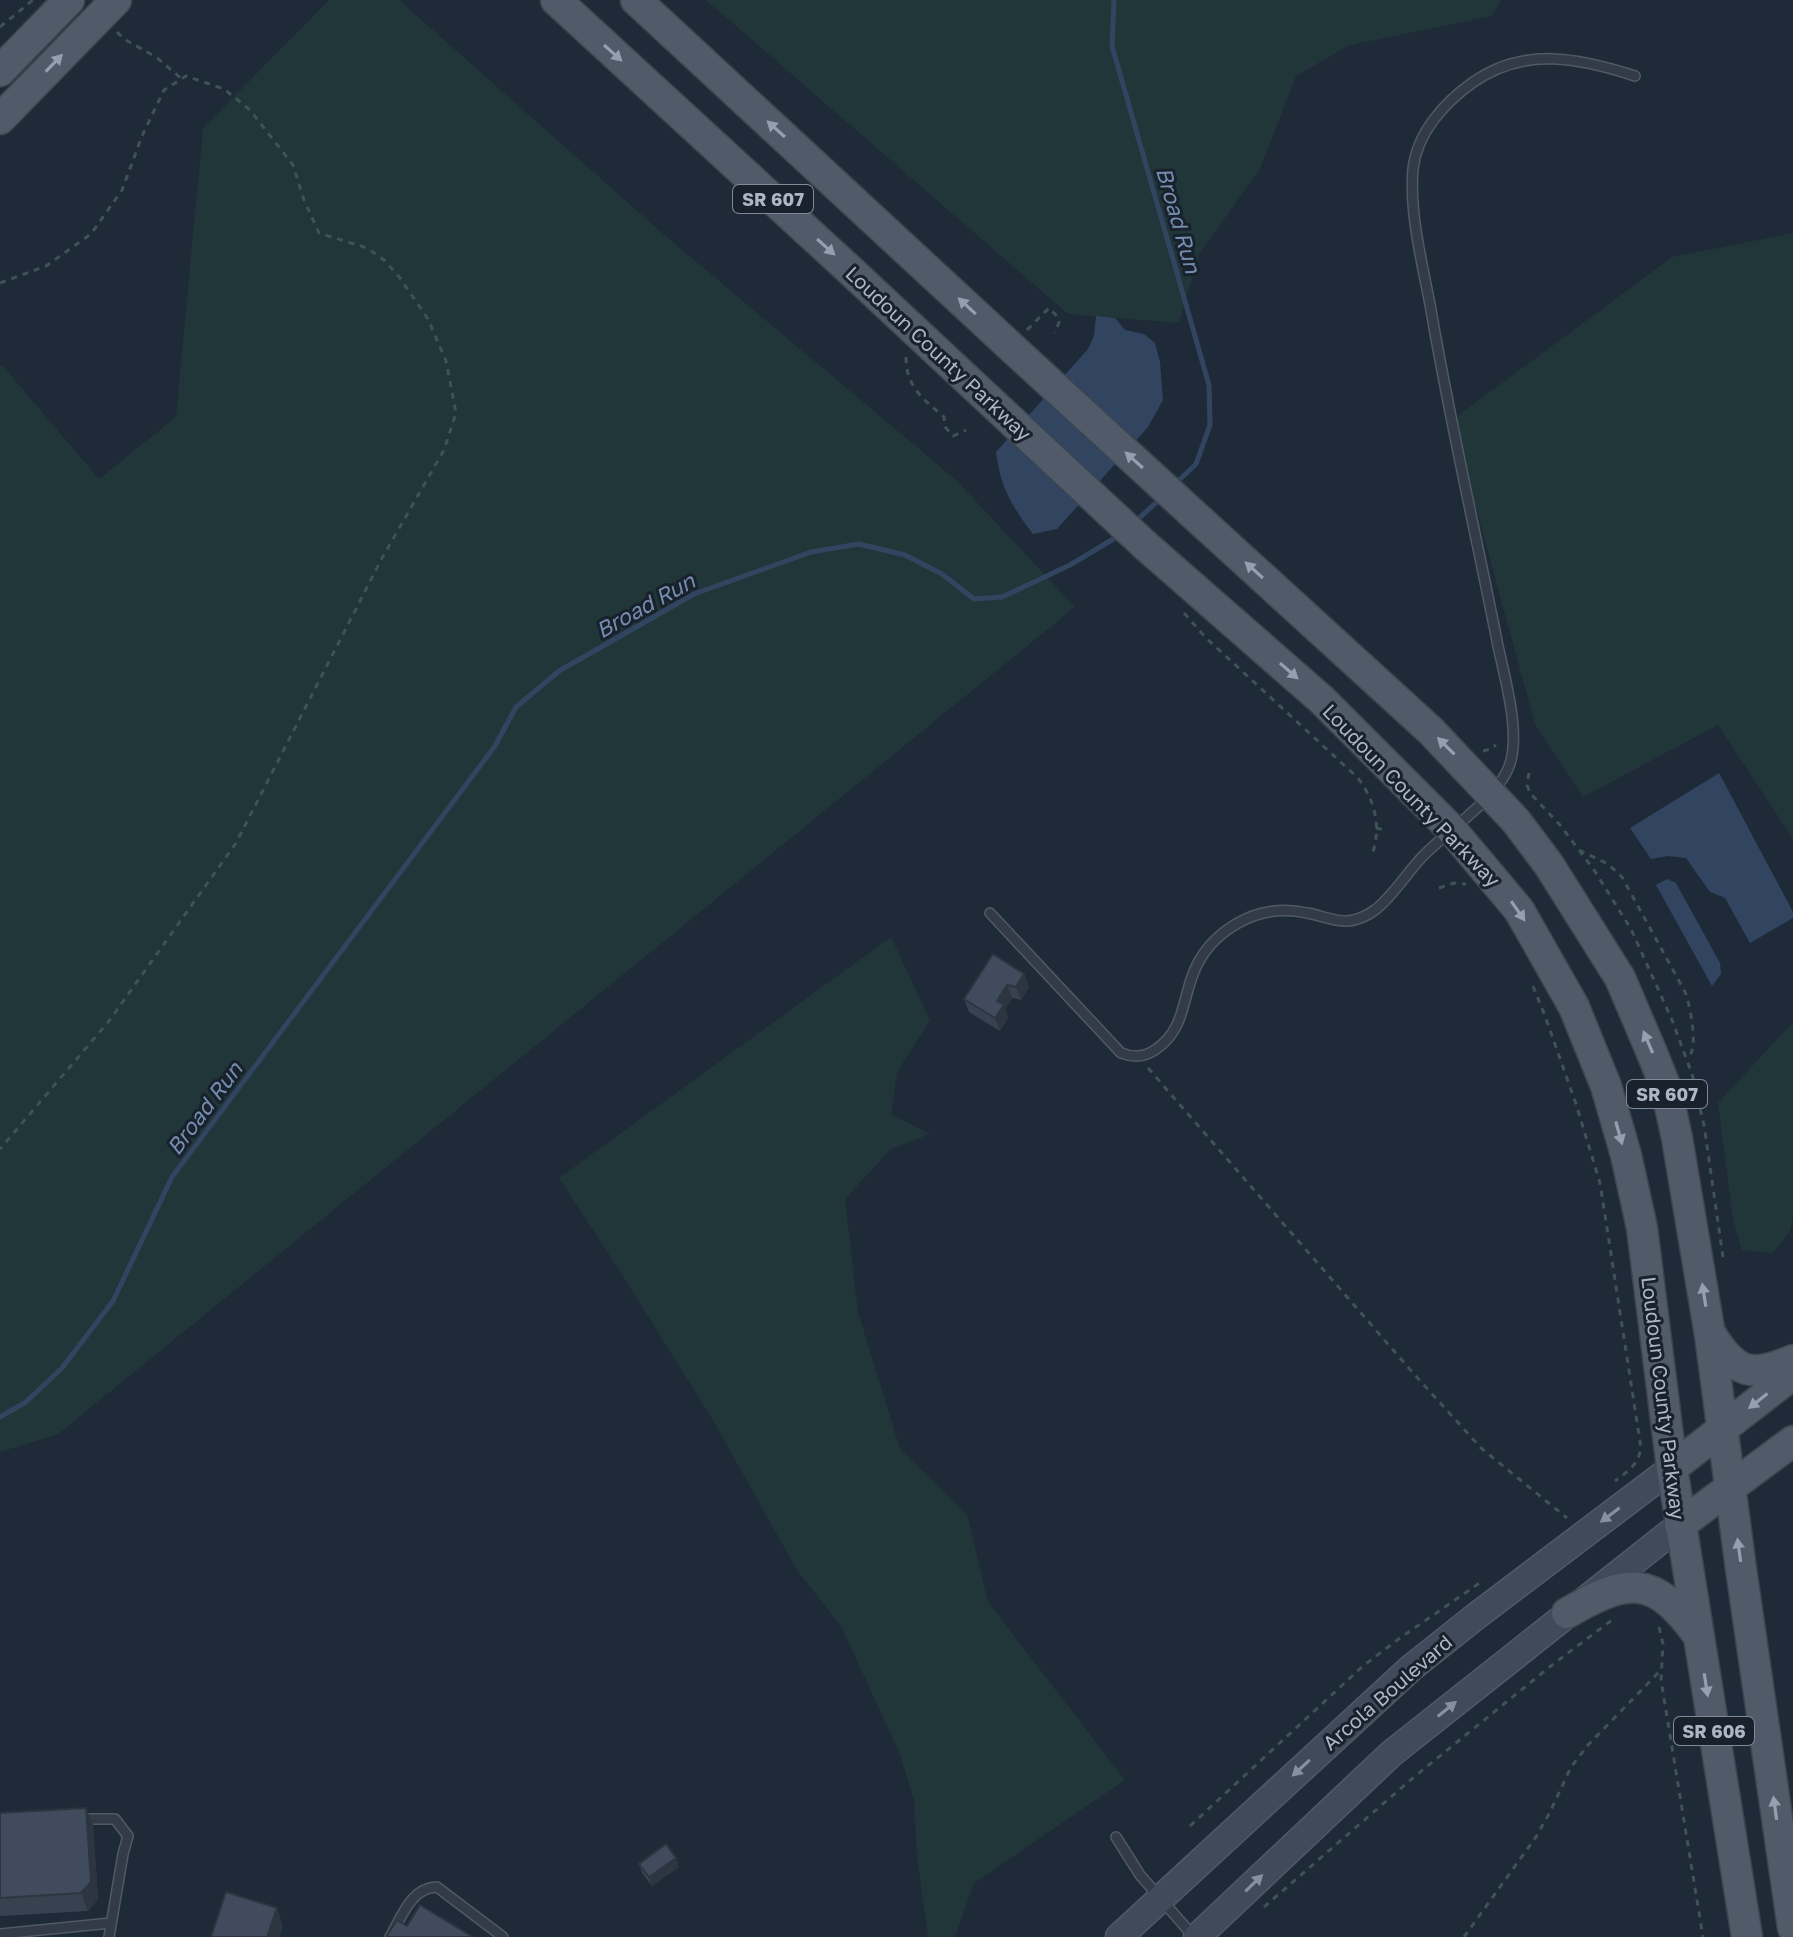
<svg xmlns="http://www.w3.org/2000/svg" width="1793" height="1937" viewBox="0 0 1793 1937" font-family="'Golos Text',sans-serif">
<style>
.green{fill:#213639}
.water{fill:#324560}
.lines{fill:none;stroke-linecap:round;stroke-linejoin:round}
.stream{stroke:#324560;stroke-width:5}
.lane-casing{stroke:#505966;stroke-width:12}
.secondary-casing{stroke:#505966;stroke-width:29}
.primary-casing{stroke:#3c4551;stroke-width:33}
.path{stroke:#3e5356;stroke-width:3;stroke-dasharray:6 6;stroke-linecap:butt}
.lane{stroke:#333b48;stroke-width:9}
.secondary{stroke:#404a5b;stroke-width:26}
.primary{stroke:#505a68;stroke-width:30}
.primary-bridge-casing{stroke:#3c4551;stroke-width:33;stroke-linecap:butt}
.primary-bridge{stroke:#505a68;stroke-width:30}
.wall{fill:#374150}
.shaded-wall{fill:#2d3541}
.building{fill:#404c5d;stroke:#2d3541;stroke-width:2}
.oneway{fill:#969fae}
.oneway2{fill:#8790a0}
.labels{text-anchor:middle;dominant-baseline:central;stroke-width:6;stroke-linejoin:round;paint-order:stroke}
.shield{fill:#18212c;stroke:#808997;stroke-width:2}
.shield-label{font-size:18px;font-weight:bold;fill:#adb6c5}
.street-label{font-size:20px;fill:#adb6c5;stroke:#18212c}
.water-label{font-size:22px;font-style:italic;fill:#748daf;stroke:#18212c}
</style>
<rect width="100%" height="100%" fill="#1f2a38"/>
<path class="green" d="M329,0H399L669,239L956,480L1075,607L58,1434L0,1452V366L2,365L99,479L176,417L203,128Z
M706,0H1501L1492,16L1350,45L1296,76L1260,169L1199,254L1179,323L1068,314Z
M1793,233V839L1718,725L1583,797L1535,724L1452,420L1672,257Z
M891,937L930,1020L897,1072L891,1114L930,1134L891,1149L845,1199L858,1312L900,1449L967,1514L988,1602L1125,1780L974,1883L955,1937H928L917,1856L914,1800L899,1752L841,1626L797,1570L714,1422L621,1273L559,1178Z
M1793,1022V1218L1789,1233L1773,1253L1742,1250L1733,1220L1718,1103Z"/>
<path class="water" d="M1096,316L1115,318L1125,330L1144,334L1155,343L1160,362L1163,400L1148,427L1057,529L1033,534C1012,507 1000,486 996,452L1088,349L1094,336Z
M1719,773L1793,912V918L1750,943L1725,898L1710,892L1686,858L1668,856L1651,859L1630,828Z
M1667,879L1676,883L1720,963L1721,974L1712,986L1656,885Z"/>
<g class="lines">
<path class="stream" d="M1114,0L1112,46L1209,385L1210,425L1196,464L1174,485
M1136,521L1161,498
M0,1417L26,1402L62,1368L113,1301L172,1177L495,746L516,707L559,671L694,594L811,552L859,544L905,555L942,574L974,599L1002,597L1070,565L1120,535"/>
<g class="lane-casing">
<path id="lane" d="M990,913L1121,1053C1134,1058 1144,1057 1155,1050C1188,1028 1181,994 1198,963C1207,946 1222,932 1238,923C1259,911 1283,908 1307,913C1320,915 1335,922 1348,921C1357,920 1368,915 1375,910C1393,896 1406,874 1422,857C1446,832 1493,801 1507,771C1523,740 1505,679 1498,646C1476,534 1450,422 1431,310C1423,266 1409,214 1413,169C1417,133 1444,103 1472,83C1523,46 1580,58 1635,76
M78,1819H115L128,1836L123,1854L109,1937
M1116,1837L1140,1875L1194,1937
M0,1934L111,1923
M390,1937C402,1917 410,1888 437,1887L503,1937"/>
</g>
<g class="secondary-casing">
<path id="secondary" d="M1119,1937L1411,1668L1475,1617L1672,1468
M1197,1937L1392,1753L1680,1525"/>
</g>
<g class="primary-casing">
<path id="primary" d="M556,0L852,272L988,399
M636,0L1024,359
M0,71L69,0
M0,119L116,0
M1192,513L1431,731L1516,821L1549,865L1620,978L1652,1053L1666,1088L1677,1138L1710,1335L1741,1569L1793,1928
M1146,546L1322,700L1451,829L1519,910L1574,1007L1606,1086L1626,1155L1642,1228L1672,1468L1747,1937
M1712,1336C1736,1374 1752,1378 1793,1360
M1672,1468L1793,1374
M1680,1525L1793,1441
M1567,1613C1627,1578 1654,1574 1697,1634"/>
</g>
<path class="path" d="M0,27L33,0
M117,32L124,39L156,57L182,79
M0,283L46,266L91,234L122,190L142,136L164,90L186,76L224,89L250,110L293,165L304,200L319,233L367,248L384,260L400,278L428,319L446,361L456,413L444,450L381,560L236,843L109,1021L0,1149
M1027,330L1049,308L1057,316L1059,322L1055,333
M906,357C906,387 923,399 944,417L945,427L953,436L966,430
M1184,613L1205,637L1358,778C1375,801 1381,825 1373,852
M1483,751L1491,749L1496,745
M1529,773L1527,785L1530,793L1560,825L1594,870L1631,929L1672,1020L1692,1074L1704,1125L1723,1257
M1376,828L1385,830
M1579,850L1608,864L1622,877L1685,992C1690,1003 1697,1043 1691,1053C1690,1055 1687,1057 1686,1058
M1439,888L1454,883L1466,884
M1533,986L1545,1016L1576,1104L1600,1183L1641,1448C1638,1465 1628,1471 1615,1481
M1148,1068L1414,1374L1481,1448L1567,1518
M1659,1627L1663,1644L1661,1680L1703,1937
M1190,1826L1363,1666L1400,1638L1481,1582
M1264,1907L1414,1777L1552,1665L1616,1617
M1464,1937L1536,1837L1550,1812L1571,1767L1588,1745L1659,1672"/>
<use href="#lane" class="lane"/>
<use href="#secondary" class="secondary"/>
<use href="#primary" class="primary"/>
<g class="primary-bridge-casing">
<path id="primary-bridge" d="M1024,359L1192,513
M988,399L1146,546"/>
</g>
<use href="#primary-bridge" class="primary-bridge"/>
</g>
<path class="wall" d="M1024,974L1029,987L1021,1000L1012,998L1005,1009L1008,1018L1000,1031L969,1012L964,999Z
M86,1808L93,1825L98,1899L88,1911L0,1916V1813Z
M639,1864L679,1867L652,1886L642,1873Z"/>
<path class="shaded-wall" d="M1024,974L1029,987L1021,1000L1016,987Z
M1007,985L1012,998L1005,1009L1008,1018L1000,1031L995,1018L997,1001Z
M86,1808L93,1825L98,1899L88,1911L81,1893Z
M676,1858L679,1867L652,1886L649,1877Z
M277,1908L283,1926L280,1937H267Z"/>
<path class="building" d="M993,954L1024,974L1016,987L1007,985L997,1001L1004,1005L995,1018L964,999Z
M86,1808L91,1882L81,1893L0,1898V1813Z
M666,1844L676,1858L649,1877L639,1864Z
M226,1892L277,1908L267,1937H211Z
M420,1905L473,1937H386L397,1920L407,1926Z"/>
<defs><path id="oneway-solid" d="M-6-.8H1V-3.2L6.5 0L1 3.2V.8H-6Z" transform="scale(2)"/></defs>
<g class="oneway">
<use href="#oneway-solid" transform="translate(613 53) rotate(42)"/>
<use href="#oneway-solid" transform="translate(54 63) rotate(-46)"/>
<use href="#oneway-solid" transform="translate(776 129) rotate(-138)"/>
<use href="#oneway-solid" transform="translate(826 247) rotate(42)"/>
<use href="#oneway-solid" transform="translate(967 306) rotate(-137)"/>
<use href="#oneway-solid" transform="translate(1134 460) rotate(-138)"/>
<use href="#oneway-solid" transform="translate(1254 570) rotate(-138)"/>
<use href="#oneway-solid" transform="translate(1289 671) rotate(41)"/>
<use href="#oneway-solid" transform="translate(1446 746) rotate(-135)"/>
<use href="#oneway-solid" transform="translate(1518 911) rotate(55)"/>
<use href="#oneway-solid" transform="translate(1648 1042) rotate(-113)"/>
<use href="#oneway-solid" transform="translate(1619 1133) rotate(74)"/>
<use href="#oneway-solid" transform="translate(1704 1295) rotate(-99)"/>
<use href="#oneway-solid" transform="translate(1758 1401) rotate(142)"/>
<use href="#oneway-solid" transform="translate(1739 1550) rotate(-98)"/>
<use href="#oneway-solid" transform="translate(1706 1685) rotate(81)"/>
<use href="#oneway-solid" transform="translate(1775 1808) rotate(-98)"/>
</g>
<g class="oneway2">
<use href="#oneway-solid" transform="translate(1610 1515) rotate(143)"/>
<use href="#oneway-solid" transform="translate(1447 1709) rotate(-39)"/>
<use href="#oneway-solid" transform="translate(1301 1768) rotate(137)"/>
<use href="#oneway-solid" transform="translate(1254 1883) rotate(-44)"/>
</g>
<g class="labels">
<g class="shield">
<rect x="733" y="185" width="80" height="28" rx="6"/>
<rect x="1627" y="1080" width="80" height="28" rx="6"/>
<rect x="1674" y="1717" width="80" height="28" rx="6"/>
</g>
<g class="shield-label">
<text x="773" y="199">SR 607</text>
<text x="1667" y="1094">SR 607</text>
<text x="1714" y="1731">SR 606</text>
</g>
<g class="street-label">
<text transform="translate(939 353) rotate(43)">Loudoun County Parkway</text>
<text transform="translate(1412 795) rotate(46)">Loudoun County Parkway</text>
<text transform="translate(1664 1398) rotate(83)">Loudoun County Parkway</text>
<text transform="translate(1387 1692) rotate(-41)">Arcola Boulevard</text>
</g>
<g class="water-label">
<text transform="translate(1179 220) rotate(74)">Broad Run</text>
<text transform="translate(645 605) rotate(-29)">Broad Run</text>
<text transform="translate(204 1108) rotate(-53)">Broad Run</text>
</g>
</g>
</svg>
